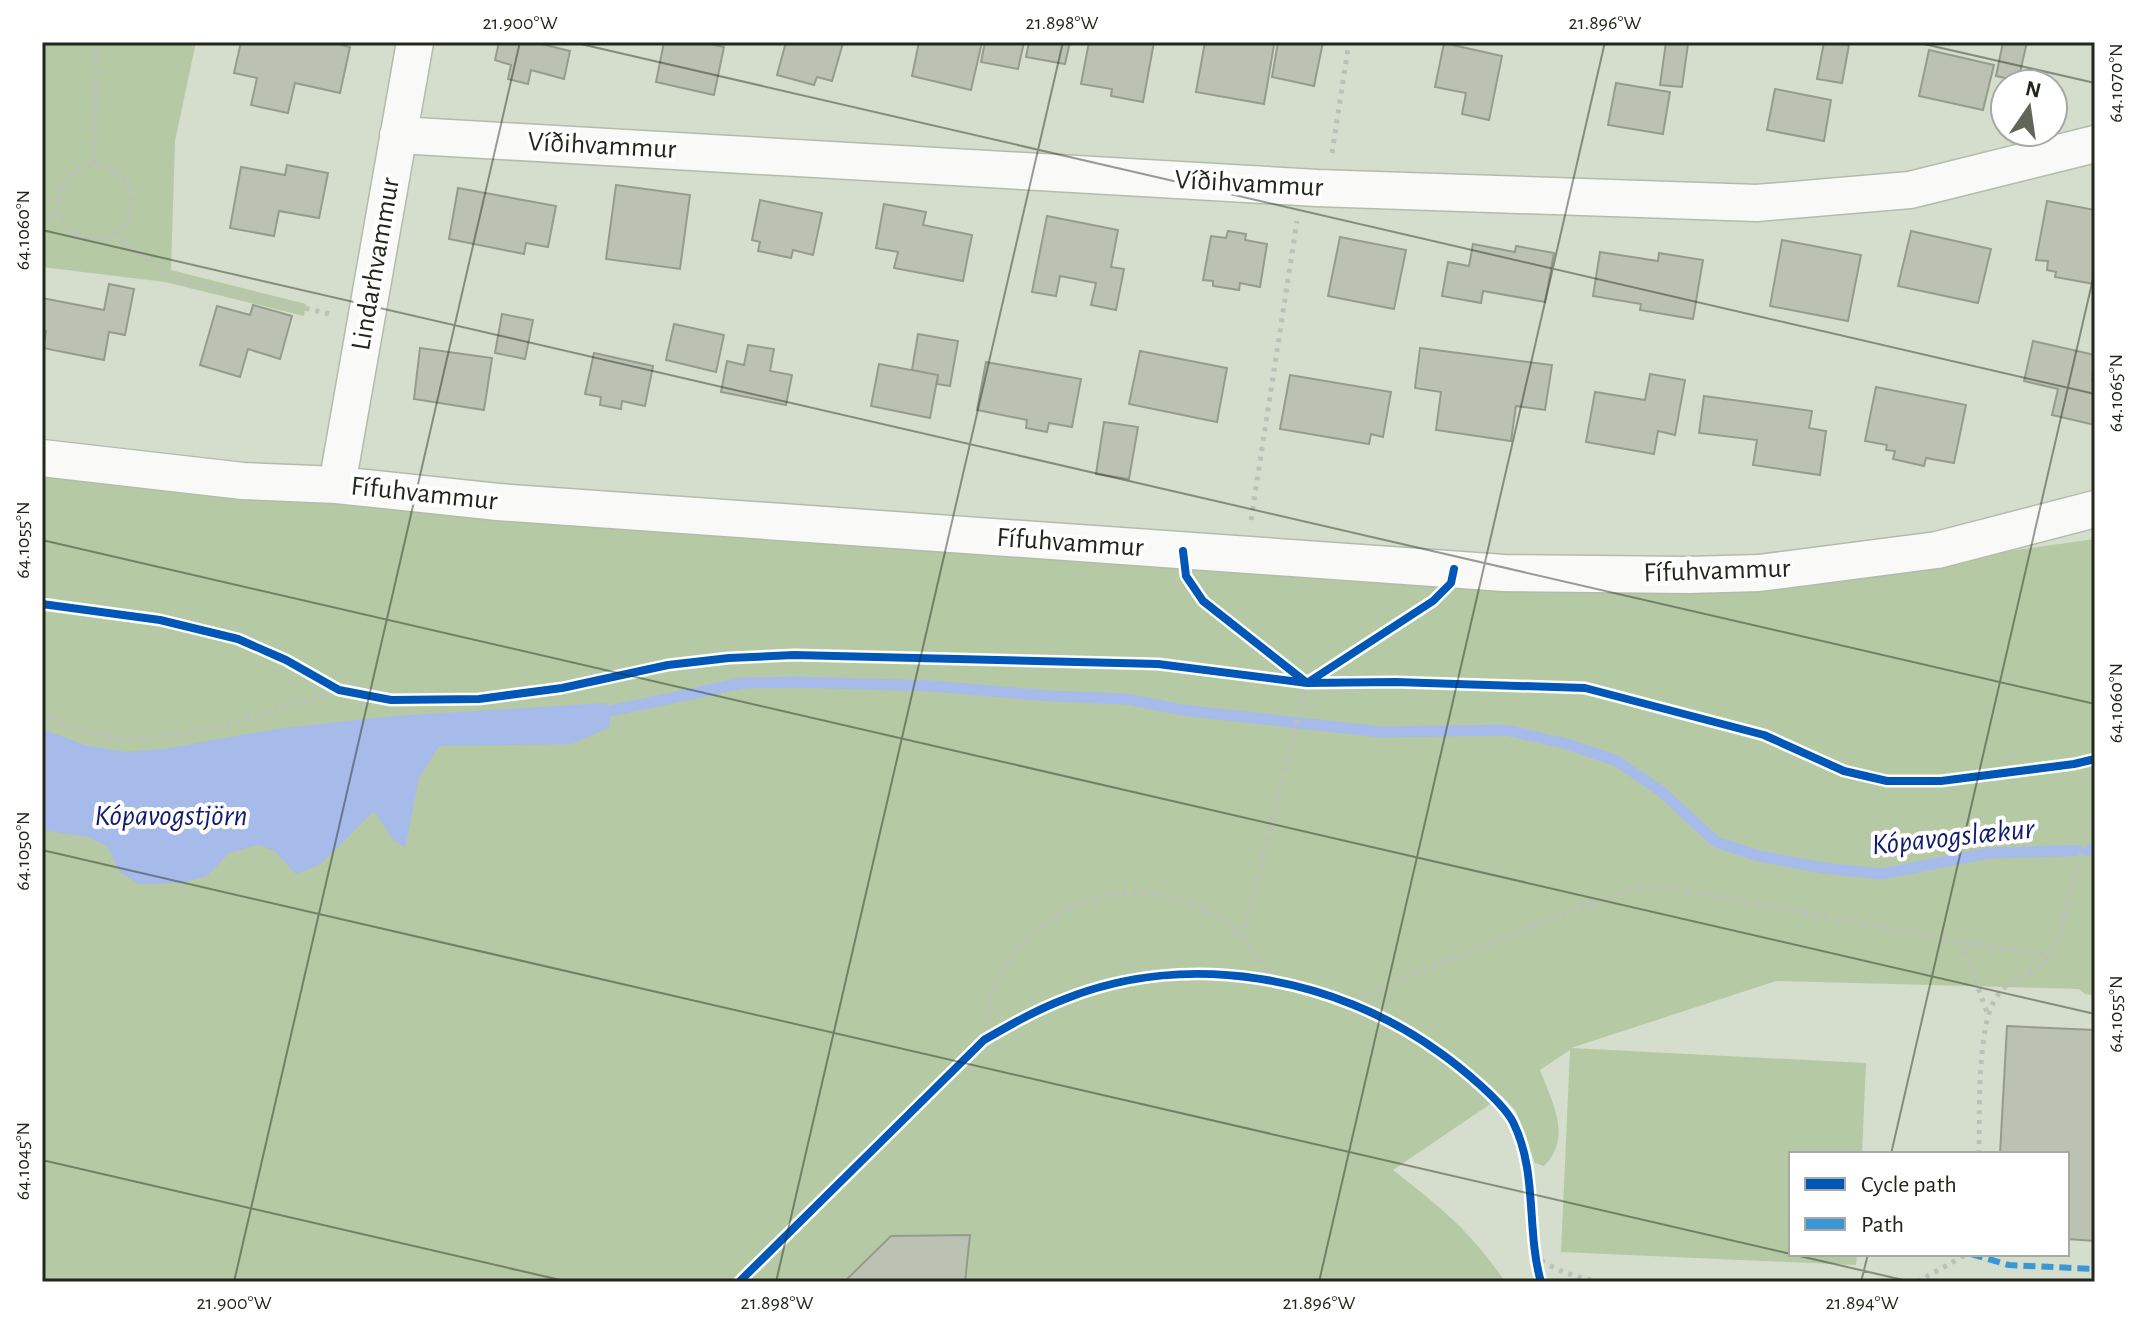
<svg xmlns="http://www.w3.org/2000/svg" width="2137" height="1324" viewBox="0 0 2137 1324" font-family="'Alegreya Sans',sans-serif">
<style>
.green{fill:#b5c9a4}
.water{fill:#a6bbea}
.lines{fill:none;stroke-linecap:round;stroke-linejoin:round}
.stream{stroke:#a6bbea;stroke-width:11}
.building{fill:#bbc2b4;stroke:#959c8e;stroke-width:2}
.minor-casing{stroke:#b4bbad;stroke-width:39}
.path{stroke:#bdc0ba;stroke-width:5;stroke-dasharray:4 6;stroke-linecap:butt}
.minor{stroke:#f9faf8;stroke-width:36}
.quiet{stroke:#3a96d4;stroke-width:6;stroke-dasharray:12 6;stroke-linecap:butt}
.cycleway-casing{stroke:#fff;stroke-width:13}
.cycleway{stroke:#0057b8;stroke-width:8}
.ticks{fill:none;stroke:#21271b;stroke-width:2;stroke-opacity:0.45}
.labels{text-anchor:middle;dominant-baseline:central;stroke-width:8;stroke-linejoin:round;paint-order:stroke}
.street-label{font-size:28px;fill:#21271b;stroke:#fff}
.water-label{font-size:30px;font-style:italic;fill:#111c6e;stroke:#fff}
.neatline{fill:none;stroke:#21271b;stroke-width:3}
.ticks-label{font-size:20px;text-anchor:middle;fill:#21271b}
</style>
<rect width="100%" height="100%" fill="#d5decd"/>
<path class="green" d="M42,42H196L175,141L171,270L306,304L304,316L165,282L42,267Z
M42,471L1767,585L2095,539V995L2085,994L2079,989L1776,981L1571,1048L1866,1063L1862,1154H1791V1254H1857L1856,1265L1561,1252L1570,1050L1540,1070C1552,1102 1573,1138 1544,1166L1535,1163L1516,1111L1502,1096L1393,1170C1440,1207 1471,1231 1505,1282H42Z"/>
<path class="water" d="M606,703L610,711V727L572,744L439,746L419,778L405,848L393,839L374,811L321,864L296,874L275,851L258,845L229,853L207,876L182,883L139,884L120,872L107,846L88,837L42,830V729L85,745L125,752L164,749L276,729L394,716Z"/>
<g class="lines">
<path class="stream" d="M610,711L743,683L796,682L932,686L1050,696L1127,699L1182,710L1382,732L1506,730L1567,744L1617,761L1662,792L1716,842L1759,856L1823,868L1882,874L1989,853L2095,850"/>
</g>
<path class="building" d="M241,42H329L350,47L340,93L295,83L288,113L251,105L257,78L234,73Z
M499,42H533L570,51L564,79L531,70L528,84L508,79L511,65L495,60Z
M664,42H701L724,47L714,95L656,82Z
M786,42L843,43L832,81L817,77L814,85L777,75Z
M919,42H982L971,90L912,76Z
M985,42H1024L1018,69L981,62Z
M1029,42H1070L1065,64L1026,57Z
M1089,42H1154L1143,102L1111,96L1112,89L1081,84Z
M1205,42H1259L1274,45L1264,104L1196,92Z
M1278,42H1323L1314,86L1272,77Z
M1666,42L1688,44L1682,87L1660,85Z
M1824,42L1849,45L1842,83L1817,79Z
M2003,42H2027L2018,81L1996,76Z
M1444,43L1502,56L1489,120L1462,114L1466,93L1435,87Z
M1929,50L1994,65L1983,110L1919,96Z
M1616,83L1670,92L1663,134L1608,125Z
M1775,89L1831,100L1824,141L1767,130Z
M287,165L328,173L319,218L279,211L274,236L230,228L241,167L285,175Z
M616,185L690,195L680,269L606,259Z
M458,188L556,206L548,247L526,243L524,254L449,239Z
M760,200L822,213L813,255L793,250L791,258L758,251L760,242L752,240Z
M2047,201L2095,210L2094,284L2055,277L2056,272L2047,270L2048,261L2036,260Z
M884,204L926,212L923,225L972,235L963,281L894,268L898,252L876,248Z
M1047,216L1118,230L1111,267L1124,269L1116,310L1091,305L1096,283L1060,276L1056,296L1032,292Z
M1228,231L1246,234L1245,240L1267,244L1260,287L1240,283L1239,290L1213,286V281L1203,280L1211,236L1226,238Z
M1911,231L1991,249L1978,303L1898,286Z
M1340,237L1406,250L1394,309L1328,296Z
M1782,240L1861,255L1848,321L1770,306Z
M1473,244L1515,252L1516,246L1554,253L1545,302L1483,291L1481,303L1442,296L1448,262L1469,266Z
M1600,252L1658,261L1659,253L1703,260L1693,319L1640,310L1641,304L1593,296Z
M109,284L134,289L125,335L109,332L104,360L43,348L46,331L42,330V298L104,310Z
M253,305L292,316L280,359L248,349L240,377L200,365L217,306L250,315Z
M502,314L533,320L525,359L495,353Z
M674,324L724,335L716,372L666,360Z
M918,334L958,341L950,386L937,384L938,375L912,370Z
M2033,341L2095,355L2092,380L2095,381V425L2052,415L2058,389L2024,381Z
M748,345L774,349L770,371L792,375L786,405L721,392L727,361L744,365Z
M420,348L492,358L484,410L414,399Z
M1420,348L1552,365L1545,410L1516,406L1511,441L1436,430L1441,392L1415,388Z
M1140,351L1227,368L1217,422L1129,404Z
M594,353L653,366L645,406L622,401L621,409L600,405L601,397L585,394Z
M986,362L1081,379L1072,427L1049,423L1047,432L1026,428L1027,420L977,410Z
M879,364L938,375L930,418L871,406Z
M1650,374L1685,380L1675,435L1658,431L1654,454L1586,442L1595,392L1645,400Z
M1290,375L1391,392L1383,437L1371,434L1369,444L1280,429Z
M1876,387L1966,405L1954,463L1926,458L1924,466L1893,459L1895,451L1886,450L1887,445L1865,441Z
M1704,396L1812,411L1809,428L1826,431L1820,475L1753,465L1757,440L1699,433Z
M1104,422L1138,427L1129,479L1096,474Z
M2007,1026L2095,1030V1241L2067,1239V1154H2000Z
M970,1235L965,1282H844L891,1236Z"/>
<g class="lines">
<g class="minor-casing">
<path id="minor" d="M398,135L1317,188L1757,203L1910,190L2095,144
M42,458L243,481L337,485L498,502L1504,573L1688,575L1759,573L1937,550L2095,509
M337,485L415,42"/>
</g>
<path class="path" d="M1332,153L1349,42
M94,164L97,42
M58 202a37 37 0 1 1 74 0a37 37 0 1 1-74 0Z
M42,214L62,218
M115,233L168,277L330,314
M1251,520L1297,221
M42,713C62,722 83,732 105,736C177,748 270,711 339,690
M1242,937L1307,683
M1961,942L1987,1012
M1349,1002L1514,933L1631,889L1657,885L1961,942L2050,955
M984,1040C986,1021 988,1003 996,986C1038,887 1163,861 1241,936C1254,949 1263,965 1272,981
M1979,1154C1980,1117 1976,1022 1998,995C2007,982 2021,978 2034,970C2047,962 2053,949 2059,936L2095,804
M1533,1255C1556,1271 1576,1278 1603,1282
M1917,1282L1967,1254"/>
<use href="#minor" class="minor"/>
<path class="quiet" d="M1971,1254L2009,1265L2095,1269"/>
<g class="cycleway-casing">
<path id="cycleway" d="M1183,551L1186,576L1203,601L1307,683L1433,601L1451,583L1454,569
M42,604L160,620L238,639L286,660L339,690L391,700L479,699L562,688L668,665L729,658L794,655L1158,664L1307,683L1395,682L1585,688L1764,735L1844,771L1887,781H1941L2074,764L2095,759
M739,1282L984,1040C1010,1025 1036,1010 1065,999C1187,950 1334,976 1439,1052C1459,1066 1502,1101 1513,1122C1538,1172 1526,1230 1541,1282"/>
</g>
<use href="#cycleway" class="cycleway"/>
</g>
<path class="ticks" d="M572,42L2095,394M1915,42L2095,83M42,230L2095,704M42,540L2095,1014M42,850L1791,1254M1891,1154L2095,270M42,1160L569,1282M1791,1254L1912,1282M234,1282L520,42M776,1282L1063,42M1319,1282L1605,42M1861,1282L1868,1254"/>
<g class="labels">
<g class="street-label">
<text transform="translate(602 146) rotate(3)">Víðihvammur</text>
<text transform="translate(1249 184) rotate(3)">Víðihvammur</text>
<text transform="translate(376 264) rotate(-80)">Lindarhvammur</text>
<text transform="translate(424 494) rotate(6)">Fífuhvammur</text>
<text transform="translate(1070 543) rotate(4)">Fífuhvammur</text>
<text transform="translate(1717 571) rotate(-2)">Fífuhvammur</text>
</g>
<g class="water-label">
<text x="171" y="816">Kópavogstjörn</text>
<text transform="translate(1953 837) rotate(-6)">Kópavogslækur</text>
</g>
</g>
<rect width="2137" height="1324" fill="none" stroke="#ffffff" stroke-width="88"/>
<rect x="1789" y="1152" width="280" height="104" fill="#ffffff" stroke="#a6a9a4" stroke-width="2"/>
<rect x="1805" y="1178" width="40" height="12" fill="#0057b8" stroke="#a6a9a4" stroke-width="2"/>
<text x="1861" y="1192" font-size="24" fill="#21271b">Cycle path</text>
<rect x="1805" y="1218" width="40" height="12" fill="#3a96d4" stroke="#a6a9a4" stroke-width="2"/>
<text x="1861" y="1232" font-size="24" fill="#21271b">Path</text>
<g transform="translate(2029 108) rotate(13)"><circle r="38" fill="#ffffff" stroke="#a6a9a4" stroke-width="2"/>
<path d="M0-6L14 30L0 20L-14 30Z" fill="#606759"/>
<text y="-12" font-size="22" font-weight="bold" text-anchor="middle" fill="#21271b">N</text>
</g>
<rect x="44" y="44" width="2049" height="1236" class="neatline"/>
<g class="ticks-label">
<text x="520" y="29">21.900°W</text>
<text x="1062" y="29">21.898°W</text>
<text x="1605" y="29">21.896°W</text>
<text transform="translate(2115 83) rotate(-90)" y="7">64.1070°N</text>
<text transform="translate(22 230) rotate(-90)" y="7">64.1060°N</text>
<text transform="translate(2115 393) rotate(-90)" y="7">64.1065°N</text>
<text transform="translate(22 540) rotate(-90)" y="7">64.1055°N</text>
<text transform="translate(2115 703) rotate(-90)" y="7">64.1060°N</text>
<text transform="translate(22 851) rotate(-90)" y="7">64.1050°N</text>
<text transform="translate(2115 1014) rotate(-90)" y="7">64.1055°N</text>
<text transform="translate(22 1161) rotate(-90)" y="7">64.1045°N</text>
<text x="234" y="1309">21.900°W</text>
<text x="777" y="1309">21.898°W</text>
<text x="1319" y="1309">21.896°W</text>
<text x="1862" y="1309">21.894°W</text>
</g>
</svg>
